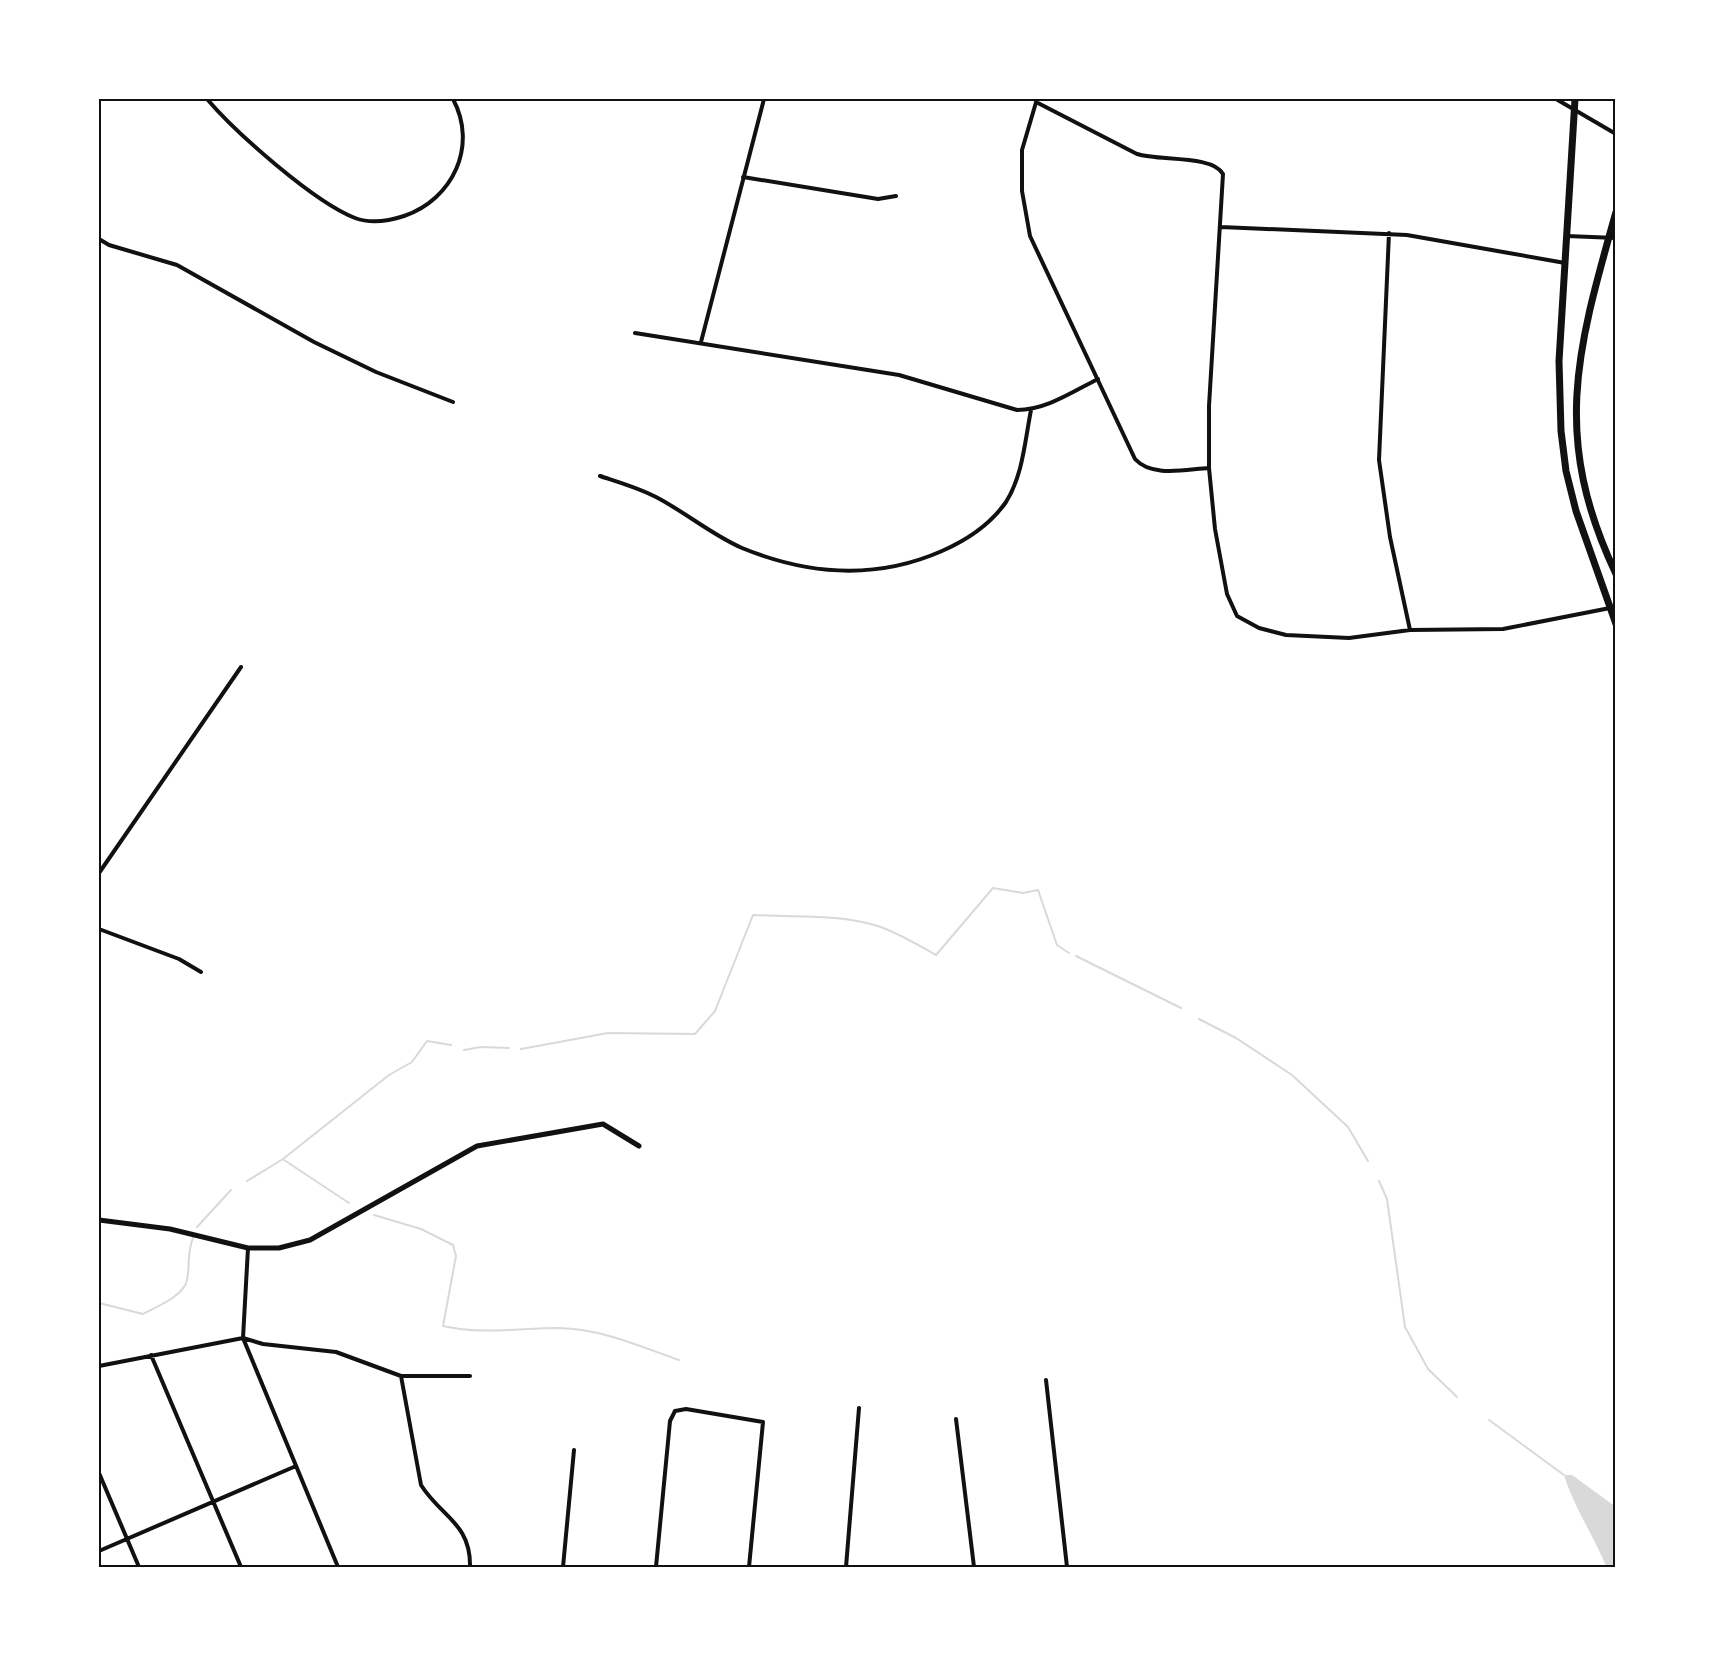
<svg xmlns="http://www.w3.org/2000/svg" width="1715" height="1666" viewBox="0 0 1715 1666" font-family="'Work Sans',sans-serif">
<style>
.water{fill:#d9d9d9}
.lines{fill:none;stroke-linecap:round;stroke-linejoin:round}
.stream{stroke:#d9d9d9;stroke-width:2}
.minor{stroke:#111;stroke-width:4}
.tertiary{stroke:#111;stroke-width:5}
.trunk{stroke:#111;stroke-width:7}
.neatline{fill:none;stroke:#111;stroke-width:2}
</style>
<rect width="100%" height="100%" fill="#fff"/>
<path class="water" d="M1564,1475H1572L1616,1507V1567L1606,1566C1593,1535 1574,1507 1564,1475Z"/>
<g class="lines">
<path class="stream" d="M1076,956L1181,1008
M1199,1019L1236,1038L1292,1075L1348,1127L1368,1161
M521,1049L608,1033L695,1034L715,1011L753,915C793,917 839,914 878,926C898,933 917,944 936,955L993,888L1023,893L1038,890L1057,945L1069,953
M464,1050L481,1047L509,1048
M284,1160L349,1203
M247,1181L283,1159L389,1075L412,1062L427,1041L451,1045
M1379,1181L1387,1199L1405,1327L1428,1369L1457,1397
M374,1215L421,1229L453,1245L456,1256L443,1326C481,1335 520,1328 559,1328C602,1329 639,1346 679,1360
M197,1227L231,1190
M99,1303L143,1314C156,1307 184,1296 187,1280C190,1265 187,1252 193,1238
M1489,1420L1564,1475"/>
<path class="minor" d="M207,99C236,133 314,202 355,218C371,224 389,221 404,216C453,199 478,146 453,99
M1037,99L1022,150V191L1030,236L1135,459C1152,478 1187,469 1209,468
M1556,99L1616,134
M1036,102L1137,154C1159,161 1213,155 1223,174L1209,406V468L1215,529L1227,594L1237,616L1259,628L1286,635L1349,638L1410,630L1503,629L1610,608
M743,177L878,199L896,196
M1221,227L1407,235L1565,263
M1389,233L1379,460L1390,537L1410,630
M1567,236L1616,238
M99,239L109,245L177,265L314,342L376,372L453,402
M635,333L899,375L1017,410C1046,410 1072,392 1098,379
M701,342L764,99
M600,476C618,482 639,488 656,497C685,512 712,535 742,548C808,575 876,580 942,551C967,540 990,525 1006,502C1023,475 1025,440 1031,410
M99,873L241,667
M99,929L179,959L201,972
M248,1248L243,1338L338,1567
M151,1355L241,1567
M99,1366L243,1338L263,1344L336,1352L401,1376H470
M401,1376L421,1485C441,1517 471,1523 470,1567
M1046,1380L1067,1567
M956,1419L974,1567
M99,1473L139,1567
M99,1551L296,1466
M563,1567L574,1450
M656,1567L670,1421L675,1411L686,1409L763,1422L749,1567
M846,1567L859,1408"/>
<path class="tertiary" d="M99,1220L170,1229L248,1248H279L310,1240L477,1146L603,1124L639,1146"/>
<path class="trunk" d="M1575,99L1559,361L1561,431L1566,471L1576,511L1616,624
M1616,212C1577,350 1551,437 1616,574"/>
</g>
<rect width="1715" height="1666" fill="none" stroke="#ffffff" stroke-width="201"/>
<rect x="100" y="100" width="1514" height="1466" class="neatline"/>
</svg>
